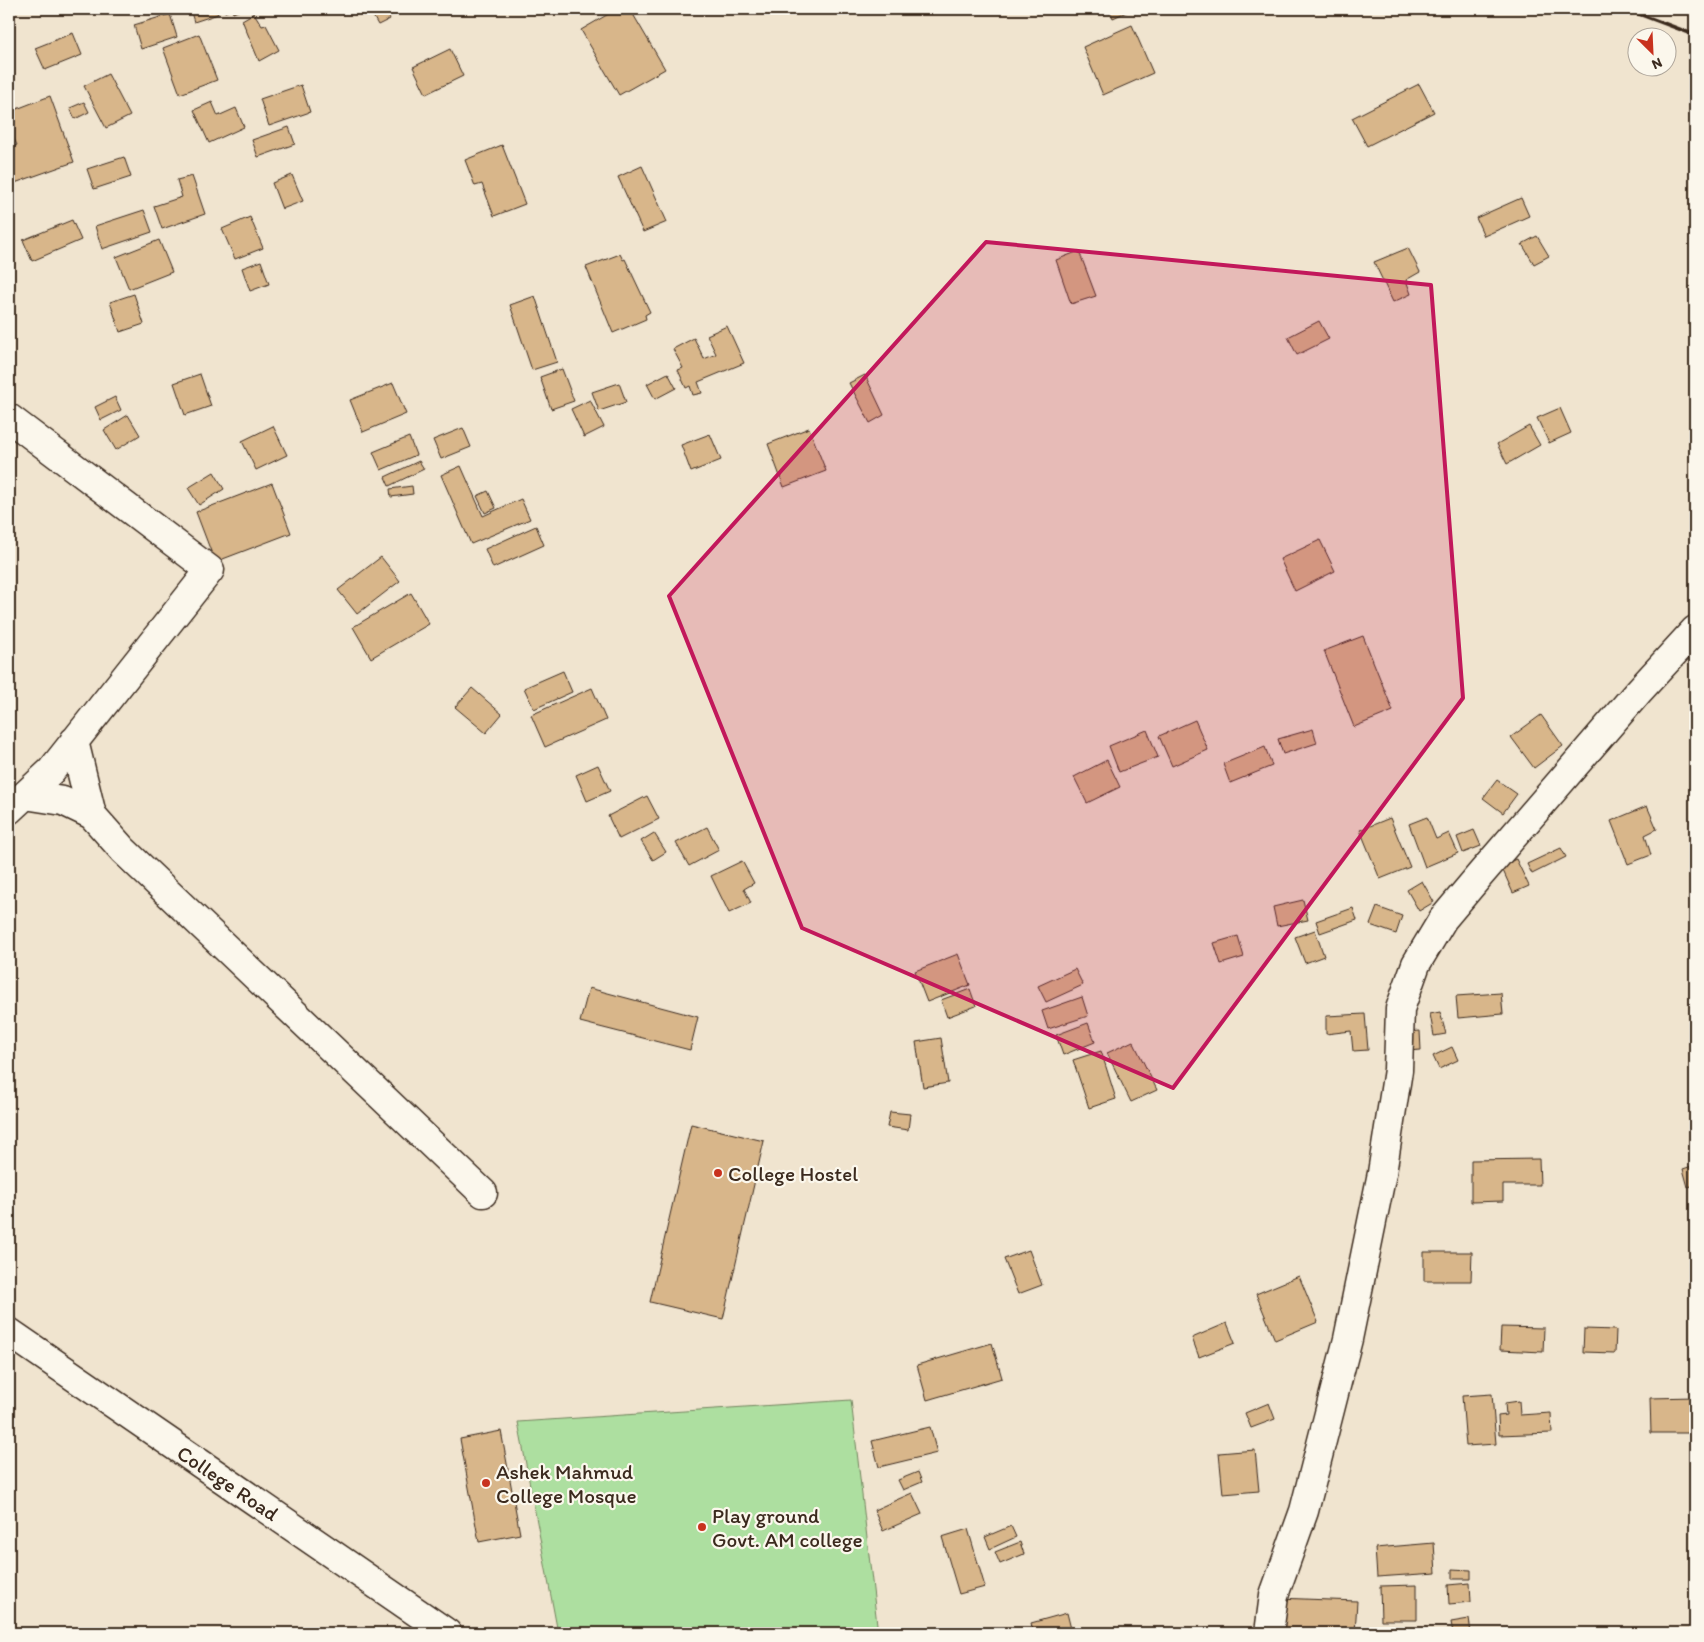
<svg xmlns="http://www.w3.org/2000/svg" width="1704" height="1642" viewBox="0 0 1704 1642" font-family="Itim,sans-serif">
<style>
.green{fill:#addfa0;stroke:#74845f}
.building{fill:#d8b68a;stroke:#3b2a1e}
.lines{fill:none;stroke-linecap:round;stroke-linejoin:round}
.minor-casing{stroke:#3b2a1e;stroke-width:31}
.secondary-casing{stroke:#3b2a1e;stroke-width:31}
.minor{stroke:#fbf7ec;stroke-width:28}
.secondary{stroke:#fbf7ec;stroke-width:28}
.rail{stroke:#3b2a1e;stroke-width:4}
.marked{fill:#c2185b;fill-opacity:0.2;stroke:#c2185b;stroke-width:4;stroke-linejoin:round}
.poi-dot{fill:#c8321e;stroke:#fbf7ec;stroke-width:2}
.labels{text-anchor:middle;dominant-baseline:central;stroke-width:4.5;stroke-linejoin:round;paint-order:stroke}
.poi-label{font-size:21px;fill:#3b2a1e;stroke:#fbf7ec;text-anchor:start}
.street-label{font-size:21px;fill:#3b2a1e;stroke:#fbf7ec}
</style>
<rect width="100%" height="100%" fill="#f0e4cf"/>
<filter id="ink" filterUnits="userSpaceOnUse"><feTurbulence type="fractalNoise" baseFrequency=".02" numOctaves="2"/><feDisplacementMap in="SourceGraphic" scale="10" xChannelSelector="R" yChannelSelector="G"/><feConvolveMatrix kernelMatrix="1 2 1 2 8 2 1 2 1" color-interpolation-filters="sRGB"/></filter>
<g filter="url(#ink)">
<path class="green" d="M851,1400L878,1633H558L518,1422Z"/>
<path class="building" d="M190,9H216L218,14L194,22Z
M223,9H243L233,13L232,9L225,12Z
M393,9H408L397,15Z
M617,9H630L665,69L619,95L581,30Z
M1109,9H1133L1113,18Z
M385,10L390,19L378,25L373,16Z
M254,13L262,26L266,25L279,50L259,61L242,20Z
M170,14L177,37L141,49L134,25Z
M1132,25L1153,73L1103,95L1083,47Z
M73,33L82,55L45,70L35,48Z
M199,34L217,80L180,94L163,48Z
M450,49L463,76L426,94L413,67Z
M108,74L130,116L106,128L84,86Z
M1419,84L1434,112L1367,146L1352,118Z
M301,85L310,112L269,126L260,99Z
M50,96L74,162L9,185V148L17,145L13,137L9,139V112Z
M84,102L89,112L75,119L70,108Z
M212,102L218,116L236,108L244,127L209,143L194,110Z
M289,127L295,144L258,157L252,140Z
M502,145L525,204L494,216L482,184L475,186L465,160Z
M124,157L131,177L94,189L87,169Z
M642,166L667,222L643,232L618,177Z
M292,175L303,201L282,209L272,183Z
M192,176L205,214L162,229L154,206L182,197L177,180Z
M1521,198L1529,216L1484,236L1476,218Z
M144,210L152,232L102,249L95,226Z
M250,217L263,248L235,259L222,229Z
M72,220L81,240L32,261L23,240Z
M1537,236L1549,256L1534,264L1522,244Z
M159,240L172,272L129,289L116,257Z
M1408,248L1420,272L1406,280L1411,294L1393,302L1374,262Z
M9,250L14,265L9,267Z
M1079,251L1096,296L1071,304L1056,260Z
M620,254L623,260L625,259L650,312L645,315L646,319L613,333L586,267Z
M261,261L269,284L250,291L242,268Z
M134,294L144,324L120,332L110,302Z
M535,296L557,362L532,370L510,305Z
M1319,321L1329,339L1297,355L1288,337Z
M727,326L744,363L698,382L702,393L693,395L690,386L686,388L678,370L683,368L673,349L694,338L704,359L716,354L707,335Z
M562,369L574,401L551,409L540,377Z
M668,373L676,388L655,399L647,384Z
M200,374L211,406L185,415L174,383Z
M865,375L884,415L870,423L849,383Z
M393,383L406,414L363,432L350,400Z
M619,383L626,402L599,411L592,392Z
M115,397L121,410L101,420L95,407Z
M590,400L604,427L584,437L571,409Z
M1560,408L1571,433L1549,443L1537,418Z
M128,415L140,435L116,450L104,430Z
M273,426L287,455L256,470L242,441Z
M1529,426L1540,445L1507,464L1497,444Z
M463,428L471,447L441,459L433,440Z
M809,428L826,471L784,487L768,444Z
M710,434L721,460L691,472L681,445Z
M409,437L416,455L381,470L373,452Z
M419,461L424,469L389,486L385,477Z
M461,466L483,516L521,499L530,519L471,544L441,475Z
M214,472L224,489L199,505L188,488Z
M272,483L291,533L215,562L196,512Z
M412,486L413,494L391,497L390,489Z
M488,491L496,508L485,513L477,496Z
M536,526L544,545L493,568L485,549Z
M1320,540L1335,571L1295,591L1280,559Z
M381,557L400,581L357,614L338,590Z
M411,593L429,624L371,658L353,627Z
M1363,636L1393,711L1354,727L1324,651Z
M563,671L572,692L534,709L524,688Z
M472,688L502,714L486,733L455,707Z
M592,688L606,720L545,747L531,715Z
M1541,715L1563,746L1534,768L1511,737Z
M1195,720L1208,750L1172,766L1159,736Z
M1313,729L1317,743L1283,754L1278,739Z
M1147,730L1158,757L1119,772L1109,746Z
M1265,747L1272,766L1230,783L1223,764Z
M1107,760L1120,787L1087,803L1074,777Z
M598,765L610,791L587,801L576,775Z
M1497,780L1517,794L1503,813L1483,798Z
M647,796L659,819L619,839L608,816Z
M1647,806L1657,829L1645,835L1651,855L1628,864L1611,821Z
M1427,817L1436,839L1449,833L1458,853L1425,867L1409,824Z
M1390,818L1410,867L1380,879L1360,830Z
M707,827L719,850L689,866L676,843Z
M1474,830L1481,846L1463,853L1457,837Z
M654,833L666,852L653,860L641,841Z
M1561,848L1566,857L1532,874L1527,864Z
M1516,859L1529,886L1513,893L1501,866Z
M742,861L754,883L744,889L751,903L729,913L711,876Z
M1422,881L1434,902L1419,911L1407,890Z
M1303,900L1308,920L1277,926L1273,907Z
M1377,907L1402,916L1396,934L1370,925Z
M1353,908L1357,920L1320,933L1316,921Z
M1315,930L1324,956L1305,963L1295,937Z
M1238,936L1244,957L1221,964L1214,943Z
M958,954L970,985L927,1002L915,971Z
M1075,969L1083,985L1046,1002L1038,986Z
M589,988L698,1017L690,1050L580,1022Z
M970,989L976,1006L947,1017L941,1000Z
M1501,993L1503,1014L1458,1018L1456,996Z
M1082,997L1088,1016L1048,1029L1042,1011Z
M1440,1012L1446,1034L1434,1036L1430,1014Z
M1365,1014L1368,1050L1353,1051L1351,1031L1326,1034V1016Z
M1088,1023L1095,1042L1063,1055L1056,1035Z
M1420,1031L1421,1050L1406,1051L1405,1032Z
M941,1038L948,1083L923,1087L916,1042Z
M1133,1041L1157,1090L1131,1102L1107,1053Z
M1452,1047L1458,1060L1439,1069L1433,1056Z
M1101,1051L1116,1099L1089,1108L1073,1060Z
M890,1112L910,1114L908,1130L887,1127Z
M691,1124L764,1141L723,1319L650,1302Z
M1539,1159L1540,1185H1503V1201L1471,1202V1160Z
M1695,1165V1185L1688,1187L1683,1169Z
M1029,1250L1042,1285L1018,1294L1004,1259Z
M1424,1252H1472L1471,1281H1424Z
M1299,1276L1318,1322L1275,1340L1256,1294Z
M1227,1323L1235,1343L1199,1357L1192,1338Z
M1501,1327L1544,1328L1543,1352L1500,1350Z
M1584,1329L1616,1330L1615,1353L1583,1352Z
M992,1343L1002,1378L927,1400L917,1365Z
M1492,1394L1496,1444L1466,1446L1462,1396Z
M1695,1397V1433H1651L1650,1398Z
M1519,1401L1520,1415L1551,1413L1552,1433L1499,1435L1498,1416L1506,1415L1505,1403Z
M1269,1403L1275,1419L1251,1428L1245,1413Z
M930,1427L937,1453L879,1467L872,1441Z
M501,1431L520,1534L479,1542L460,1439Z
M1255,1450L1259,1491L1223,1494L1219,1453Z
M918,1472L922,1482L903,1490L898,1480Z
M912,1493L922,1514L883,1531L874,1510Z
M1011,1526L1016,1537L990,1549L985,1537Z
M968,1529L985,1587L959,1594L942,1537Z
M1020,1542L1024,1554L1000,1564L995,1552Z
M1434,1543L1436,1573L1377,1577L1375,1548Z
M1452,1569L1471,1570V1579H1452Z
M1470,1583L1471,1602L1449,1604L1448,1585Z
M1417,1585V1620H1381L1380,1586Z
M1277,1598L1357,1601L1355,1633H1275Z
M1067,1613L1072,1633H1034L1031,1623Z
M1469,1619L1471,1633H1453L1451,1622Z"/>
<g class="lines">
<g class="minor-casing">
<path id="minor" d="M9,418L210,570L51,771L9,810
M74,741L92,815
M25,795L63,801L92,815L123,850L483,1193
M1269,1633L1274,1595L1304,1511L1348,1339L1382,1173L1398,1070L1400,1009L1416,964L1443,919L1480,875L1638,692L1695,630"/>
</g>
<g class="secondary-casing">
<path id="secondary" d="M9,1332L447,1633"/>
</g>
<use href="#minor" class="minor"/>
<use href="#secondary" class="secondary"/>
<path class="rail" d="M1626,9L1695,35"/>
</g>
</g>
<path class="marked" d="M986,242L1431,285L1463,698L1173,1088L802,928L669,596Z"/>
<g class="poi-dot">
<circle cx="718" cy="1173" r="5"/>
<circle cx="486" cy="1483" r="5"/>
<circle cx="702" cy="1527" r="5"/>
</g>
<g class="labels">
<g class="poi-label">
<text x="728" y="1173">College Hostel</text>
<text x="496" y="1471">Ashek Mahmud<tspan x="496" dy="24">College Mosque</tspan></text>
<text x="712" y="1515">Play ground<tspan x="712" dy="24">Govt. AM college</tspan></text>
</g>
<g class="street-label">
<text transform="translate(228 1483) rotate(34)">College Road</text>
</g>
</g>
<rect width="1704" height="1642" fill="none" stroke="#fbf7ec" stroke-width="30"/>
<rect x="15" y="15" width="1674" height="1612" fill="none" stroke="#3b2a1e" stroke-width="2" filter="url(#ink)"/>
<g transform="translate(1652 52) rotate(156)"><circle r="24" fill="#fbf7ec" stroke="#aea59a"/>
<path d="M0-4L9 19L0 12L-9 19Z" fill="#c8321e"/>
<text y="-8" font-size="14" font-weight="bold" text-anchor="middle" fill="#3b2a1e">N</text>
</g>
</svg>
